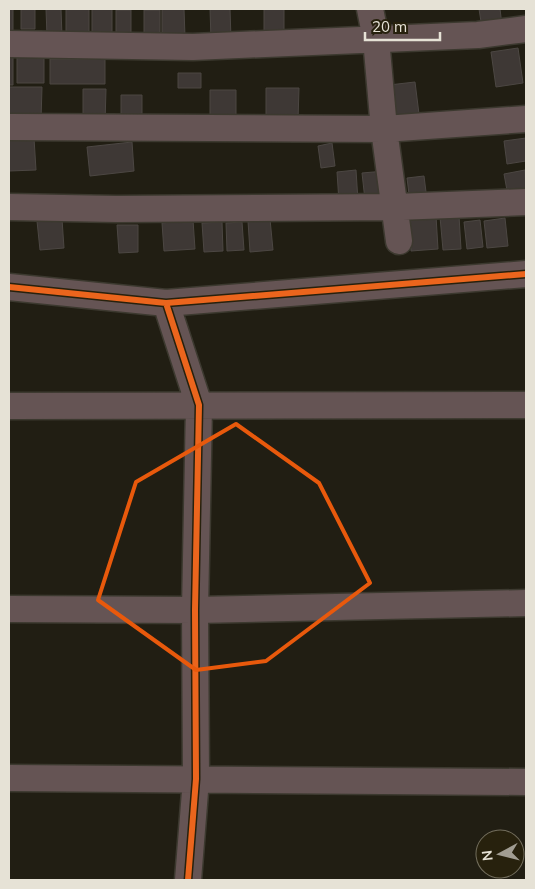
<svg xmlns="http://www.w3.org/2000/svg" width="535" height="889" viewBox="0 0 535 889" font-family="Mulish,sans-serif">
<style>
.building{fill:#3e3835;stroke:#4c4743}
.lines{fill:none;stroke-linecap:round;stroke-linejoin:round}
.minor-casing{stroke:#3c392f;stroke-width:29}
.minor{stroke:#655454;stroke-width:26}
.cycleway-casing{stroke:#27210d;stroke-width:9}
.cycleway{stroke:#eb651d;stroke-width:6}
.marked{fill:none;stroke:#e8590c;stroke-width:4;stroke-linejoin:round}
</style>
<rect width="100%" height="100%" fill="#211e13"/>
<path class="building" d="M9,9H13V34L9,35Z
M21,9H35V29H21Z
M46,9H61L62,36H47Z
M66,9H89V36H66Z
M92,9H112V35H92Z
M162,9H184L185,37H162Z
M210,9H230L231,39H211Z
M264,9H284V33H264Z
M479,9H500L502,25L482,28Z
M116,10H131V37H116Z
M144,10H160V36H144Z
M518,48L523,83L496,87L491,52Z
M9,54H13V85H9Z
M17,56H44V83H17Z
M50,59H105V84H50Z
M178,73H201V88H178Z
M415,82L419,114L393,117L389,85Z
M9,87H42L41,120H9Z
M266,88H299L298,120H266Z
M83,89H106L105,123L83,122Z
M210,90H236V121H210Z
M121,95H142V122H121Z
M34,138L36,170L9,171V139Z
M526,138V161L507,164L504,141Z
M132,142L134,171L90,176L87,147Z
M332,143L335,166L321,168L318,146Z
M356,170L358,201L339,202L337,172Z
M525,170L526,193L508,196L504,174Z
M385,171L388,198L365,200L362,173Z
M424,176L427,200L410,202L407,178Z
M436,216L438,249L411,251L409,218Z
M459,216L461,249L443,250L440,217Z
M505,218L508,246L487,248L484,221Z
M62,219L64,248L40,250L37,221Z
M270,219L273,250L250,252L248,221Z
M193,220L195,249L164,251L162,223Z
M480,220L483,247L467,249L464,222Z
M222,222L223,251L204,252L202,223Z
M242,222L244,250L227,251L226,223Z
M117,225H138V252L119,253Z"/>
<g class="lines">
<g class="minor-casing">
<path id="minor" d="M370,9L376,39L384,129L399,241
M9,44L193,47L478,35L526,29
M9,127L384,129L526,119
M9,207L117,209L396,207L526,202
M9,287L166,303L526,274
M166,303L199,405L195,610L196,779L188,880
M9,406L526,405
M9,609L195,610L526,603
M9,778L526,782"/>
</g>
<use href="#minor" class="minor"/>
<g class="cycleway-casing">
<path id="cycleway" d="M9,287L166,303L526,274
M166,303L199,405L195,610L196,779L188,880"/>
</g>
<use href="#cycleway" class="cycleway"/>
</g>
<path class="marked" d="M236,424L319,483L370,583L266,661L196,670L98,600L136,482Z"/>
<rect width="535" height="889" fill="none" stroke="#e6e2d6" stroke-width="20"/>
<g transform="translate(500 854) rotate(263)"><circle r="24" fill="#27210d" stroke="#736e5d"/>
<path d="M0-4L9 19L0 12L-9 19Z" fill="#a19d92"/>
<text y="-8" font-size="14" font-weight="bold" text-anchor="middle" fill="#e6e2d6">N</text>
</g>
<path d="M365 32v8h75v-8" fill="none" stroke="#e6e2d6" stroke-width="2.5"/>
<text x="372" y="32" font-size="15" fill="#e6e2d6" stroke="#27210d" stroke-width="4" paint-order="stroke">20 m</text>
</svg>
